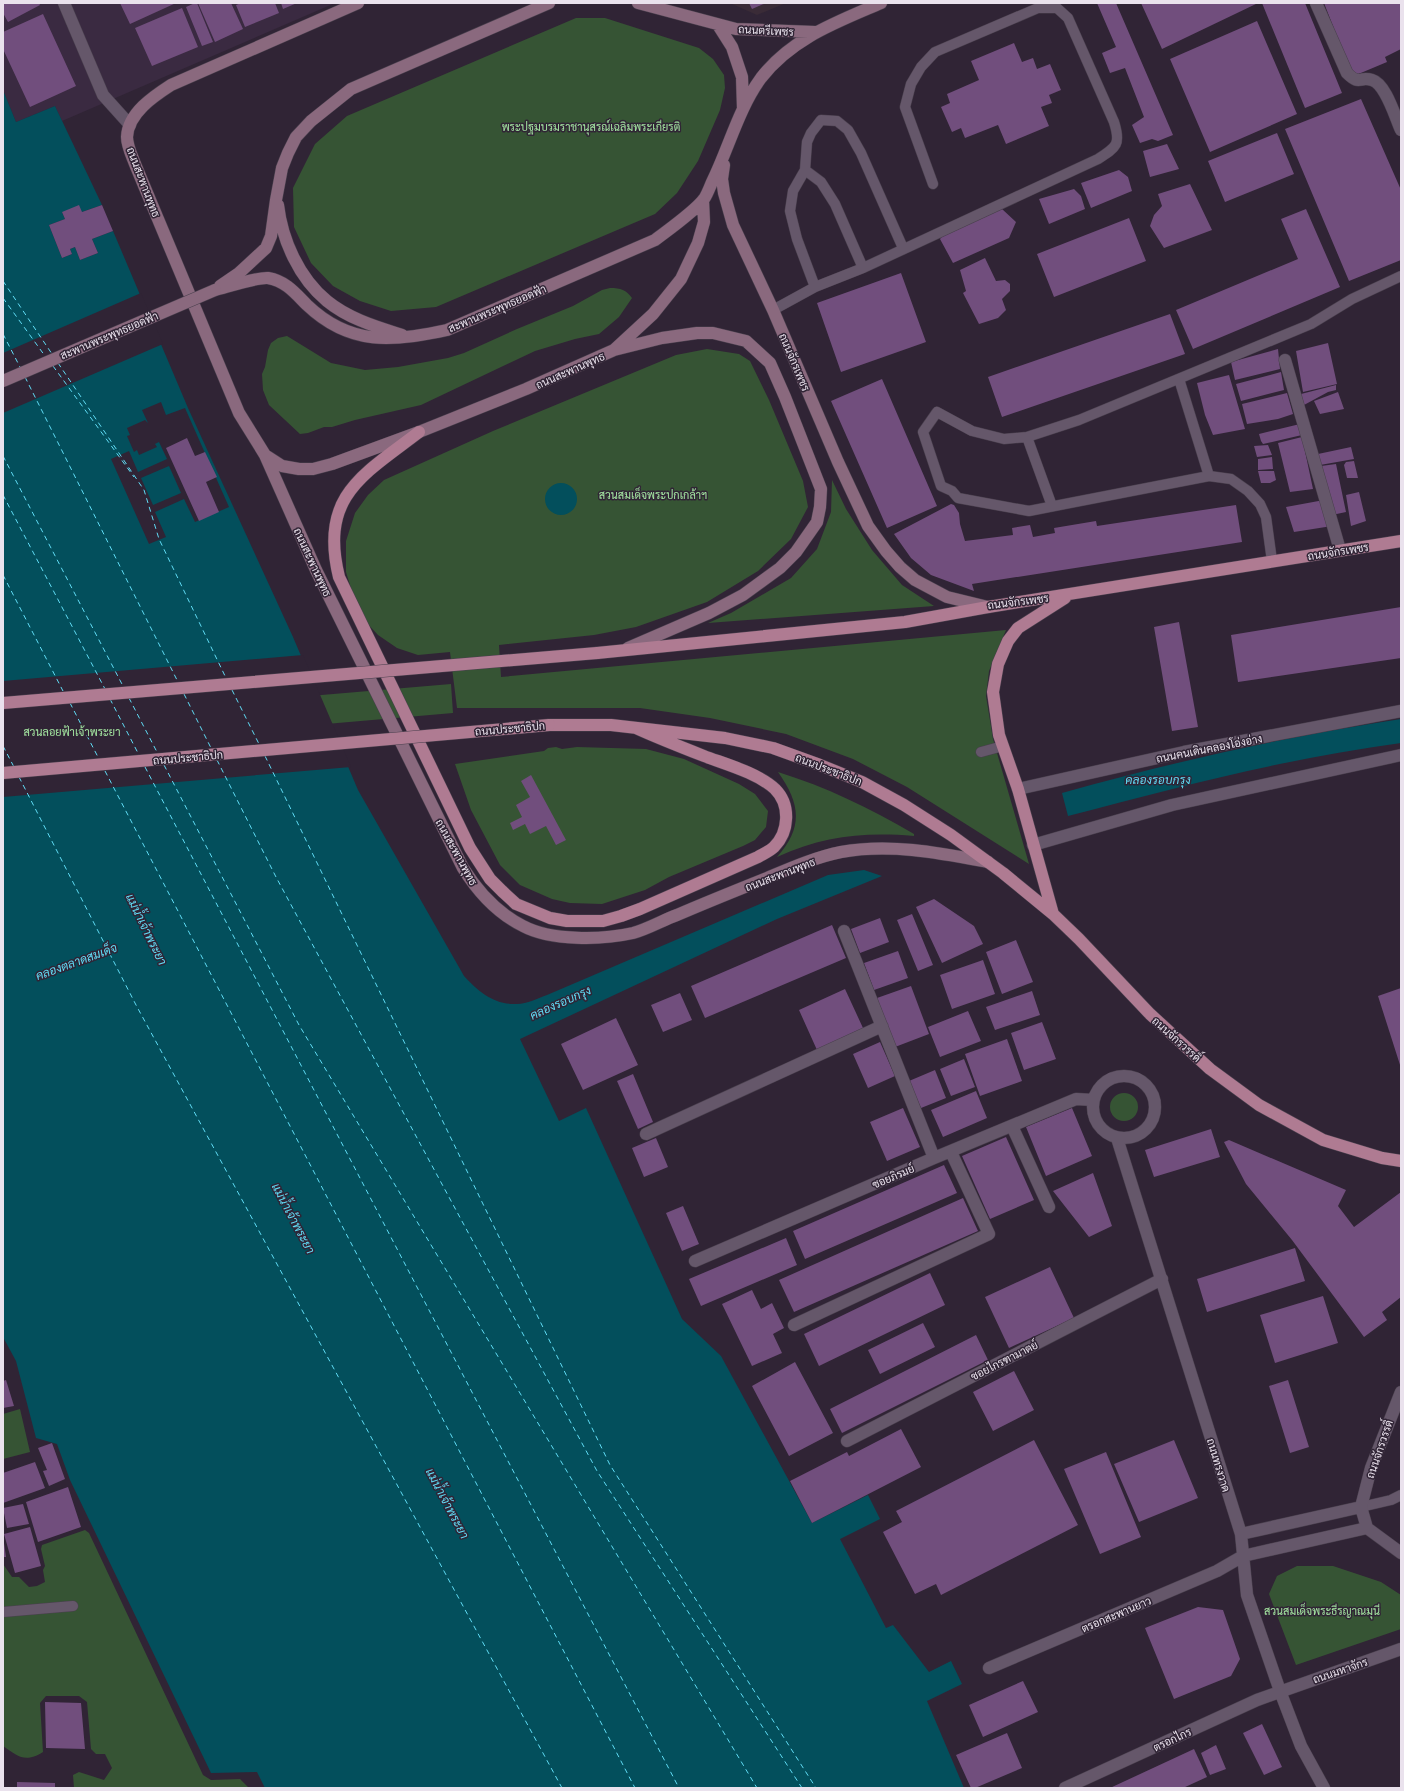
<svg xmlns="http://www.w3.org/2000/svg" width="1404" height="1791" viewBox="0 0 1404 1791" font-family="'Exo 2',Sarabun,sans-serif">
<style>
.built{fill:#3a2a41}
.education{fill:#3a2b37}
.green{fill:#365434}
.water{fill:#034f5c}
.pier{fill:#302435;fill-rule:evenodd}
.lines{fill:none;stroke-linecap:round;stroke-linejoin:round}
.ferry{stroke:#60dcf5;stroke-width:1;stroke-dasharray:5 4;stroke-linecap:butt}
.building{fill:#714e7d}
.lane-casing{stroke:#4a404e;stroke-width:11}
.street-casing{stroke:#4a404e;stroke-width:13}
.secondary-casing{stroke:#4a404e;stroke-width:13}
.primary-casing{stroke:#4a404e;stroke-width:13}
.lane{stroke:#65576a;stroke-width:10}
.street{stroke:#65576a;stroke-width:12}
.secondary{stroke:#8a697e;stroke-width:12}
.primary{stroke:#af7b92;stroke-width:12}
.secondary-bridge-casing{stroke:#4a404e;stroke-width:13;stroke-linecap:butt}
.primary-bridge-casing{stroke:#4a404e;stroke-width:13;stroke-linecap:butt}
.secondary-bridge{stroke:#8a697e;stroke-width:12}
.primary-bridge{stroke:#af7b92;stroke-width:12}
.labels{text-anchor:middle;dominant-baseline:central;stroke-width:3;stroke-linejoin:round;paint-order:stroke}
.street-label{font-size:11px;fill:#eae2ed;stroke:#302435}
.park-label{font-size:11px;fill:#a3e5a0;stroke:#302435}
.water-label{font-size:12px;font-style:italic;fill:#60dcf5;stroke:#302435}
</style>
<rect width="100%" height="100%" fill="#302435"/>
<path class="built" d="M3,3H335L62,121L55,106L16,122L3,90Z"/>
<path class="education" d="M730,3H786L757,15Z"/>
<path class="green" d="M576,18H605L699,48L713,59L724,75L725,88L720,110L698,161L677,193L655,214L436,307L391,311L360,301L333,286L311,263L294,227L293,188L315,144L347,116Z
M610,288C621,288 626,290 632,298L619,317L599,334L575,339L535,351L421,405L355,420L332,427H324L308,433L300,434L269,405L263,390L262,374L265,367L268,350L271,343L278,338L287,336L331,363L365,370L398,367L448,358L464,353L517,329L573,306L602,290Z
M707,349L739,354L750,361L769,400L803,481L808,507L791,539L758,571L707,602L636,627L594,635L499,645L501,677L1006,630L989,671L986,696L993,739L1029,864L907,787L853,759L786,734L710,718L640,708H457L450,652L418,655L397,648L378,635L364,620L353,595L346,572V541L355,513L368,495L384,480L493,431L676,355Z
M832,480L846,509L872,550L902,585L934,606L708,623L731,613L791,578L817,549L831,512Z
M451,684L453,713L3,752V722Z
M556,747L562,749L577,747L646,749L684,759L739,784L755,794L768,811L766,827L755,840L743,846L669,877L645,890L602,904L570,903L552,899L520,885L500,865L471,810L455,764L544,751L548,748Z
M778,772C826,787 870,808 914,834V836C863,832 824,836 777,857C804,827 800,803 778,772Z
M1110 1107a14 14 0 1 1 28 0a14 14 0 1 1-28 0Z
M20,1409L30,1452L3,1459V1414Z
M85,1530L89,1533L203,1775L211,1780L240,1779L249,1788H74L73,1775L79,1772L104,1780L112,1768L105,1754H96L91,1749L87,1702L79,1696H46L40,1703L43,1752C25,1763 19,1757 3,1746V1564L12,1577H19L29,1587L37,1586L45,1582L43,1570L45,1566L41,1549L42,1545Z
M1297,1566H1333L1381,1582L1401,1595V1629L1296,1665L1269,1594L1277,1576Z"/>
<path class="water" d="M3,90L16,122L55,106L102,205L82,212H62L65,219L49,225L62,258L72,254L70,249L75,247L80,260L98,253L92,239L113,231L188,408L293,637L358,790L464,976C479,992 494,1005 517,1004C527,1004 538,998 547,995L828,875L864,870L882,876L777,919L520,1039L559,1121L586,1108L682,1319L721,1356L812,1523L868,1495L880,1519L840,1539L886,1628L893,1625L929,1672L951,1661L962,1684L927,1701L964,1788H265L257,1772L211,1773L70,1480L57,1444L36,1438L16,1361L3,1337Z
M545 499a16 16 0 1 1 32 0a16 16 0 1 1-32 0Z
M1401,719V743C1288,758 1178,787 1068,816L1062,793C1173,762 1287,736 1401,719Z"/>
<path class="pier" d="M141,293L163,344L3,413V353Z
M161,402L166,415L185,408L229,507L195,522L184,499L155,512L166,537L149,544L111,459L129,451L138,472L167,459L159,442L155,444L157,447L139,455L137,450L134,452L127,436L130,435L127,428L145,420L148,423L142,410ZM169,466L181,493L153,505L141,478Z
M303,655L351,767L3,797V681Z"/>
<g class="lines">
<path class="ferry" d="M3,281L52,354
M3,298L45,356
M3,334L20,367
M58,363L144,490L159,539L226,678
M53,366L134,477
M25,377L178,682
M3,456L124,688
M3,495L105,689
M3,575L63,691
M232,690L259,744
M184,694L212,750
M129,698L158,754
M110,699L139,755
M70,703L99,759
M3,746L14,767
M265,756L610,1465L816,1788
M217,760L276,877L597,1471L802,1788
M164,765L299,1025L757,1788
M145,767L679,1788
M105,771L635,1788
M19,777L136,1005L562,1788"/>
</g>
<path class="building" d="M3,3H39L40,5L8,22L3,13Z
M120,3H176L130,24Z
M195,3H197L213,42L202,46L186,7Z
M198,3H231L243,29L215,42Z
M241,3H275L279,13L245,27L236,5Z
M281,3H297L283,9Z
M749,3H766L752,9Z
M1097,3H1116L1173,135L1158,141L1152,139L1140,143L1132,125L1144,117L1125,68L1110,73L1102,53L1116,47Z
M1141,3H1258L1162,49Z
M1262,3H1305L1342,93L1305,108Z
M1324,3H1401V49L1385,57L1387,62L1356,75L1350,70Z
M182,8L198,47L152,66L135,28Z
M43,14L76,86L30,107L3,49V32Z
M1257,21L1297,114L1210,152L1170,59Z
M1014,43L1022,62L1033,58L1037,69L1050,64L1061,90L1049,95L1052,103L1041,107L1049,126L1006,144L998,125L965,138L961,128L952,132L941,107L950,103L947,94L979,80L971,61Z
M1361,99L1401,190V260L1349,281L1285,129Z
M1277,133L1294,174L1225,202L1208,161Z
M1167,144L1179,169L1150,177L1143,151Z
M1119,170L1128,177L1132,191L1091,208L1081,183Z
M1190,184L1212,230L1164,248L1150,226L1154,215L1162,206L1158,194Z
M1074,189L1081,196L1085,209L1049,224L1039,199Z
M79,205L82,212L102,205L113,231L92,239L98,253L80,260L75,247L70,249L72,254L62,258L49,225L65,219L62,212Z
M1002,209L1016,222L1009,238L953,263L940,239L946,232Z
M1306,209L1340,287L1193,349L1176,310L1298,259L1281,219Z
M1129,218L1146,261L1054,297L1037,254Z
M985,258L996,281L1005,280L1010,284V291L1002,299L1006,310L998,318L979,324L963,293L966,291L960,270Z
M901,273L926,342L841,372L817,303Z
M1170,314L1185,354L1002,417L988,377Z
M1328,343L1337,384L1303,392L1296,351Z
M1278,349L1280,369L1235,380L1231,362Z
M1281,372L1284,390L1241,401L1236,384Z
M1229,375L1245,429L1213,435L1205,415L1197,383Z
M882,379L937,506L887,528L831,401Z
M1336,385V390L1328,392L1304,405L1301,394Z
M1338,392L1344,409L1320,414L1314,401Z
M1287,393L1293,414L1278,419L1247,424L1242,404Z
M1300,424L1302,435L1263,444L1261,441L1259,434Z
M1302,437L1313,489L1290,492L1278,443Z
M187,438L195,456L205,452L217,477L206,482L219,512L199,521L166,448Z
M1268,445L1272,455L1257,457L1254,446Z
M1351,447L1354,459L1320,465L1318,454Z
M1272,457L1273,469L1258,470V459Z
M1354,461L1358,478H1347L1344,465L1346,462Z
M1336,464L1346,512L1332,515L1321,466Z
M1258,471H1274L1276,480L1270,483H1261Z
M1359,492L1366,521L1351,526L1346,495Z
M1324,500L1332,526L1294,532L1286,507Z
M951,504L954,505L959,513L960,524L965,541L1013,535L1012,528L1030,525L1033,537L1055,533L1054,528L1096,521L1097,526L1236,505L1242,542L972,584L974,591L931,575L911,558L894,534Z
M1401,607V658L1238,682L1231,635Z
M1179,622L1198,727L1172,731L1154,627Z
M531,775L566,840L556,845L546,826L530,834L525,824L513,830L510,823L522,817L516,805L530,797L521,781Z
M934,899L974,926L983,944L942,963L916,907Z
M912,914L933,965L918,971L897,920Z
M880,918L889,942L860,953L851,929Z
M832,925L846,958L705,1018L691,986Z
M1016,940L1033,982L1002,994L986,952Z
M898,951L908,978L874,990L864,963Z
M983,960L995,994L952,1009L940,975Z
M911,986L929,1034L895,1047L877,998Z
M1401,988V1068L1378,996Z
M845,989L863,1028L817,1050L799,1010Z
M1032,991L1040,1015L995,1030L986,1007Z
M680,993L692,1020L663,1032L651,1005Z
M968,1011L981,1041L940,1057L928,1027Z
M616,1018L638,1065L583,1090L561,1044Z
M1042,1022L1056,1059L1024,1070L1011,1033Z
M1007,1039L1022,1081L980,1096L965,1054Z
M880,1042L895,1076L868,1088L853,1054Z
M964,1059L975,1087L951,1096L940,1069Z
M935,1070L946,1098L921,1108L909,1081Z
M633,1074L653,1122L638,1129L617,1081Z
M976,1091L987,1118L943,1137L931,1110Z
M903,1108L920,1147L887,1161L870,1122Z
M1072,1108L1092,1156L1046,1176L1026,1127Z
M1211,1129L1220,1157L1154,1177L1145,1150Z
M1006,1137L1034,1200L990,1219L962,1156Z
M656,1138L668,1167L644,1177L632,1148Z
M1229,1140L1346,1190L1338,1206L1354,1227L1401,1192V1297L1382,1312L1387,1320L1364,1337L1292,1240L1246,1184L1224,1142Z
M944,1165L957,1193L805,1259L793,1231Z
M1093,1173L1112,1226L1089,1237L1053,1191Z
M963,1198L978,1231L794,1312L779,1280Z
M683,1206L699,1244L682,1251L666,1213Z
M786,1238L797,1265L701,1306L689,1279Z
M1295,1248L1305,1281L1207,1312L1197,1279Z
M1050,1267L1074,1318L1009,1348L985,1297Z
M930,1273L945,1305L819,1366L804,1334Z
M752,1290L761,1309L772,1303L784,1328L773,1334L782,1353L752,1366L722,1304Z
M1323,1296L1338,1343L1275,1363L1260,1315Z
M923,1323L935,1347L880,1374L868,1350Z
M976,1335L988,1360L842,1433L830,1409Z
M795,1362L833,1433L789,1456L752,1386Z
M1014,1371L1034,1410L993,1431L973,1392Z
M6,1380L14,1406L3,1408V1381Z
M1288,1380L1309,1447L1290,1453L1269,1386Z
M901,1429L921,1467L812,1523L790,1481L847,1452L849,1456Z
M1034,1440L1078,1525L941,1595L936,1584L915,1594L883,1532L902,1522L896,1511Z
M1174,1440L1198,1498L1139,1522L1114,1464Z
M52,1443L65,1479L49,1486L43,1471L47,1470L38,1448Z
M1106,1452L1141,1537L1100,1554L1064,1469Z
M35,1462L45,1488L3,1503V1473Z
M68,1487L81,1527L38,1542L26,1502Z
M23,1504L29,1524L7,1528L3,1508Z
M30,1527L41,1566L15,1573L4,1534Z
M3,1543H4L6,1557H3Z
M1198,1607L1223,1610L1240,1659L1231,1676L1174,1699L1145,1628Z
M1023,1681L1038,1712L983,1737L969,1705Z
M45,1702L81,1703L85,1749L46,1748Z
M1262,1724L1282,1767L1264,1775L1243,1733Z
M1007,1733L1022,1768L975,1788H971L956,1755Z
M1216,1745L1226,1769L1210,1775L1201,1753Z
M1194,1749L1207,1777L1183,1788H1110Z
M17,1782L55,1783V1788H17Z"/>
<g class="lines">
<g class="lane-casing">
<path id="lane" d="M805,170L821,182L835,204L863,268
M815,287L797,239L790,211L793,191L805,170L807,142L811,133L821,120L837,121L848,130L861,153L903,248
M773,310L815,287L863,268L1098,159C1117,147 1121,144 1114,122L1068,18L1057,8H1038L935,52L921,67L911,84L905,107L933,184
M1179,379L1209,476
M1027,437L1052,506
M1272,561L1266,517L1260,504L1248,491L1231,479L1209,476L1029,511L958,498L952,491L941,486L923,432L937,412L972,431L1004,439L1027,437L1079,420L1311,324L1352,299L1401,276
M981,752L1003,746
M1361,1507L1391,1500L1401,1495
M3,1612L73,1606"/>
</g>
<g class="street-casing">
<path id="street" d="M64,3L103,95L130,125
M1316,3L1347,73C1360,86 1359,76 1372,80C1386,84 1395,117 1401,130
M1285,360L1340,550
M1018,789L1184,752L1401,711
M1033,845L1172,805L1401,755
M844,931L934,1158
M1093 1107a31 31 0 1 1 62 0a31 31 0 1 1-62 0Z
M1012,1126L1049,1207
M646,1134L882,1026
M1117,1138L1241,1534L1247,1595L1280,1691L1301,1746L1324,1788
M695,1261L934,1158L1076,1099L1093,1100
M794,1325L989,1234L951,1152
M1401,1392L1371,1468L1361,1507L1367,1528L1401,1553
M847,1441L1162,1279
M1241,1534L1361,1507
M989,1668L1217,1571L1243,1556L1367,1528
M1065,1788L1257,1700L1401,1649"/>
</g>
<g class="secondary-casing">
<path id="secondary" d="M358,3L171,85C154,96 128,113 127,137C127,146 132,156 135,164L239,413L265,455L316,570L463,868C478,892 497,913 523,926C551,941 602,940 633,933C648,929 663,920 677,915C707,902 737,890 767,878C791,868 816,857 841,852C890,843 940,853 988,862
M638,3L736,29L815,32
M718,25L732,47L742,77L743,109
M724,165L722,179L724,193L733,225L773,310L838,462L868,526L886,551L900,567L915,580L947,597L988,607
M278,205C282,240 299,278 327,301C349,319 377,327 402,335
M220,286L239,273L266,248L271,236L276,200L282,168L288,153L296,137L311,121L351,89L549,3
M215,290C227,287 257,277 268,278C286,281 296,294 307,305C350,346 393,342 447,330L655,240C668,230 694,212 704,199C708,193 710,186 713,180C729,147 739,108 761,78C792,38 837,22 881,3
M614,350L662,338L697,333H713L746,341L770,363L785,397L821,489L820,507L817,522L796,552L780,568L743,595L709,613L628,648
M265,455L282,466L299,469H313L332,464L419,432L526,389L614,350L653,314L681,279L698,243L704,222L703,200"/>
</g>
<g class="primary-casing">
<path id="primary" d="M419,432C363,475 319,496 339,577L470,848L490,879L502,891L516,904L550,918L567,921H603L621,916L640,909L758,857C763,854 770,851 774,847C789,832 791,805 775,789C758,773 725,764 704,756C681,747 658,738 636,728
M597,653L905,622L988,607L1401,541
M549,725H611L725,738L773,748L820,765L862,782L904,805L951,835L1003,873L1053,914L1079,939L1150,1014L1210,1069L1259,1105L1323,1140L1382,1158L1401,1161
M1053,914L1018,789L999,735L993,692L998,664L1008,641L1018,628L1065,598"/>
</g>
<use href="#lane" class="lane"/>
<use href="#street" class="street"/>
<use href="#secondary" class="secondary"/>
<use href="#primary" class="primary"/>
<g class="secondary-bridge-casing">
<path id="secondary-bridge" d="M3,381L215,290"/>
</g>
<g class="primary-bridge-casing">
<path id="primary-bridge" d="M3,703L597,653
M3,773L549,725"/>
</g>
<use href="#secondary-bridge" class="secondary-bridge"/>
<use href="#primary-bridge" class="primary-bridge"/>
</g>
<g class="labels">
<g class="street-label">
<text transform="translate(766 30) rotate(3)">ถนนตรีเพชร</text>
<text transform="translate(144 182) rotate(69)">ถนนสะพานพุทธ</text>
<text transform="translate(497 308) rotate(-23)">สะพานพระพุทธยอดฟ้า</text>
<text transform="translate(109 335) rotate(-23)">สะพานพระพุทธยอดฟ้า</text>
<text transform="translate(795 362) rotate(67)">ถนนจักรเพชร</text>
<text transform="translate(570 370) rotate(-24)">ถนนสะพานพุทธ</text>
<text transform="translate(1338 551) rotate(-9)">ถนนจักรเพชร</text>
<text transform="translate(313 562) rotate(65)">ถนนสะพานพุทธ</text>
<text transform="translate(1018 601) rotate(-7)">ถนนจักรเพชร</text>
<text transform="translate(510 728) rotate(-5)">ถนนประชาธิปก</text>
<text transform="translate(1209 748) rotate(-11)">ถนนคนเดินคลองโอ่งอ่าง</text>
<text transform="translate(188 757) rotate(-5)">ถนนประชาธิปก</text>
<text transform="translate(829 769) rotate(21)">ถนนประชาธิปก</text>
<text transform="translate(457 852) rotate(61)">ถนนสะพานพุทธ</text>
<text transform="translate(780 874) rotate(-21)">ถนนสะพานพุทธ</text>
<text transform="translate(1177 1039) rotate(42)">ถนนจักรวรรดิ์</text>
<text transform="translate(893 1176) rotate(-23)">ซอยภิรมย์</text>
<text transform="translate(1004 1360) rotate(-27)">ซอยไกรฑามาตย์</text>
<text transform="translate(1379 1449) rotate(-71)">ถนนจักรวรรดิ์</text>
<text transform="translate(1219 1465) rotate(73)">ถนนทรงวาด</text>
<text transform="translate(1116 1614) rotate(-23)">ตรอกสะพานยาว</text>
<text transform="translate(1340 1670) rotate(-19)">ถนนมหาจักร</text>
<text transform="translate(1172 1739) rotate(-25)">ตรอกไกร</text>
</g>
<g class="park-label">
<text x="591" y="126">พระปฐมบรมราชานุสรณ์เฉลิมพระเกียรติ</text>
<text x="653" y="494">สวนสมเด็จพระปกเกล้าฯ</text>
<text x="72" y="731">สวนลอยฟ้าเจ้าพระยา</text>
<text x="1322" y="1610">สวนสมเด็จพระธีรญาณมุนี</text>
</g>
<g class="water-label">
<text x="1158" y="779">คลองรอบกรุง</text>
<text transform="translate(147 929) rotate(64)">แม่น้ำเจ้าพระยา</text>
<text transform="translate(76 961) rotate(-20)">คลองตลาดสมเด็จ</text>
<text transform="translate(560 1002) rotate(-24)">คลองรอบกรุง</text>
<text transform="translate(294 1218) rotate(62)">แม่น้ำเจ้าพระยา</text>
<text transform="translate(448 1503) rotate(62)">แม่น้ำเจ้าพระยา</text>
</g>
</g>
<rect width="1404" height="1791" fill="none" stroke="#eae2ed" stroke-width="8"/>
</svg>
